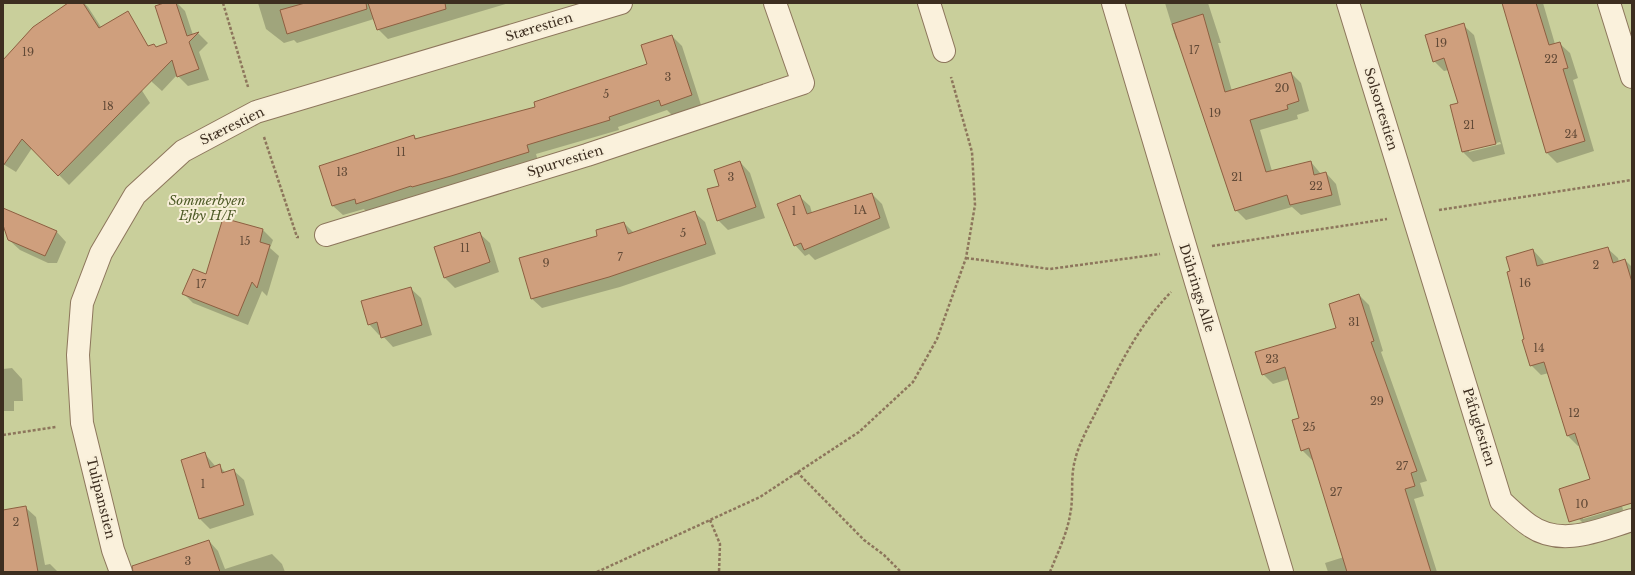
<svg xmlns="http://www.w3.org/2000/svg" width="1635" height="575" viewBox="0 0 1635 575" font-family="'Libre Baskerville',serif">
<style>
.green{fill:#c9cf9b}
.shadow{fill:#0003;fill-rule:evenodd}
.building{fill:#cf9f7d;stroke:#8d5f41}
.lines{fill:none;stroke-linecap:round;stroke-linejoin:round}
.minor-casing{stroke:#8d765c;stroke-width:24}
.path{stroke:#8d765c;stroke-width:2.5;stroke-dasharray:3 2;stroke-linecap:butt}
.minor{stroke:#faf1dc;stroke-width:22}
.labels{text-anchor:middle;dominant-baseline:central;stroke-width:4;stroke-linejoin:round;paint-order:stroke}
.number-label{font-size:11px;fill:#624a37}
.street-label{font-size:13px;fill:#3d2e20;stroke:#f7eed8}
.park-label{font-size:13px;font-style:italic;fill:#4d5a26;stroke:#f7eed8}
</style>
<rect width="100%" height="100%" fill="#f0e4c8"/>
<path class="green" d="M3,3H1632V572H3Z"/>
<path class="shadow" d="M70,3H84L88,7L150,103L69,185L32,148L16,172L3,164V62Z
M167,3H177L185,11L193,35L198,33L208,43L199,52L209,80L188,86L177,75L162,91L152,82L143,52L168,44Z
M258,3H509L388,39L378,29L374,19L297,43L294,40L284,43L266,29Z
M1165,3H1208L1221,43H1218L1232,91L1291,73L1301,83L1309,111L1297,115L1298,119L1260,130L1272,171L1311,162L1321,174L1326,173L1336,184L1341,205L1301,215L1292,207L1246,220L1236,210L1179,42L1176,39Z
M1503,3H1543L1555,44L1559,43L1570,53L1578,78L1573,80L1594,151L1557,163L1546,152Z
M1463,25L1474,35L1505,154L1473,162L1463,152L1451,106L1459,103L1449,70L1444,71L1434,61ZM1500,142L1501,144L1469,152V150Z
M672,36L682,46L701,105L672,115L667,110L618,127L619,130L536,154L538,161L367,213L364,209L343,215L333,206L413,136L417,139L536,107L649,64Z
M740,162L750,173L765,218L728,230L718,220L720,186Z
M872,194L882,204L890,228L815,260L809,254L805,256L795,245L799,196L810,206L812,213Z
M3,210L56,231L66,242L57,263H48L20,250L9,240L3,222Z
M694,212L705,222L716,254L620,287L542,308L531,298L599,236L624,223L634,233Z
M263,230L273,240L270,248L279,256L267,296L262,291L248,325L193,303L183,293Z
M479,233L490,243L499,272L455,288L445,278Z
M1607,248L1618,258L1619,262L1625,260L1632,267V502L1622,506L1624,514L1589,529L1579,519L1591,480L1580,445L1578,446L1568,436L1549,373L1541,375L1531,365L1511,272L1533,250L1543,261L1544,265ZM1609,509L1610,511L1583,519V517Z
M410,288L421,298L432,335L393,347L381,334L379,335L369,324Z
M1359,295L1369,305L1383,351L1381,352L1427,481L1420,483L1424,496L1414,499L1437,572H1328L1325,563L1344,557L1313,460H1312L1302,450L1301,419L1289,379L1273,384L1263,374L1338,328Z
M12,368L22,379L23,401H14V411H3V369Z
M205,454L216,467L219,466L226,473L233,470L244,480L254,515L210,529L200,519Z
M25,507L36,517L45,565L50,564L58,572H3V511Z
M209,541L218,551L225,569L272,554L282,564L285,572H163Z"/>
<path class="building" d="M68,3H83L99,28L128,11L148,46L154,44L156,47L167,43L155,6L164,3H176L187,36L199,32L189,42L199,69L177,77L172,60L58,176L22,139L3,166V60L33,27Z
M305,3H366L367,9L287,34L280,10Z
M368,3H445L446,9L377,30Z
M1502,3H1536L1549,45L1560,42L1568,68L1563,69L1585,141L1546,153Z
M1203,14L1225,92L1291,72L1299,101L1287,105L1288,109L1250,120L1266,172L1311,161L1314,175L1326,172L1332,195L1290,205L1287,195L1235,211L1172,24Z
M1464,23L1496,144L1462,152L1450,105L1458,103L1444,58L1433,62L1425,35Z
M672,35L692,95L661,106L659,100L609,117L610,120L527,145L529,152L451,176L412,187L411,186L356,204L355,199L332,206L319,166L414,135L415,139L535,107L534,102L647,64L641,45Z
M740,161L756,207L717,221L707,189L719,186L714,170Z
M872,193L880,218L804,250L801,243L794,246L777,204L800,195L807,214Z
M3,208L57,231L45,256L8,240L3,225Z
M695,211L706,244L609,277L531,299L519,258L597,236L596,230L624,222L628,234Z
M223,218L263,229L260,242L270,245L257,288L252,282L238,316L182,294L193,269L206,274Z
M480,232L490,262L444,278L434,247Z
M1608,247L1613,263L1625,259L1632,282V503L1569,522L1559,489L1590,479L1575,433L1567,436L1544,362L1530,366L1522,340L1524,339L1507,272L1510,271L1506,257L1533,249L1537,266Z
M411,287L422,325L381,338L377,322L368,325L361,301Z
M1359,294L1374,341L1371,342L1417,471L1411,473L1415,486L1405,489L1431,572H1347L1309,448L1301,451L1292,420L1299,418L1285,367L1262,375L1255,352L1336,328L1329,304Z
M205,452L210,468L220,464L222,473L234,469L244,505L199,519L181,460Z
M26,506L38,572H3V510Z
M209,540L220,572H133L132,566Z"/>
<g class="lines">
<g class="minor-casing">
<path id="minor" d="M929,3L944,51
M1113,3L1282,572
M1348,3L1501,501C1510,509 1519,518 1529,525C1561,548 1599,530 1632,520
M1609,3L1632,77
M326,235L587,155L803,83L775,3
M121,572L113,550L82,423L78,355L82,303L101,253L135,195L183,151L256,112L621,3"/>
</g>
<path class="path" d="M223,3L248,87
M264,137L297,237H299
M1439,210L1632,180
M1212,246L1387,219
M966,258L1050,269L1160,254
M3,435L56,427
M797,472L864,540L884,555L901,572
M710,520L720,544L719,572
M597,572L760,497L859,432L913,382L937,339L966,258L975,205L972,152L951,77
M1050,572C1057,554 1067,534 1070,515C1074,497 1070,478 1075,460C1079,443 1089,426 1097,410C1118,368 1138,326 1171,292"/>
<use href="#minor" class="minor"/>
</g>
<g class="labels">
<g class="number-label">
<text x="1441" y="43">19</text>
<text x="1194" y="50">17</text>
<text x="28" y="52">19</text>
<text x="1551" y="59">22</text>
<text x="668" y="77">3</text>
<text x="1282" y="88">20</text>
<text x="606" y="94">5</text>
<text x="108" y="106">18</text>
<text x="1215" y="113">19</text>
<text x="1469" y="125">21</text>
<text x="1571" y="134">24</text>
<text x="401" y="152">11</text>
<text x="342" y="172">13</text>
<text x="731" y="177">3</text>
<text x="1237" y="177">21</text>
<text x="1316" y="186">22</text>
<text x="860" y="210">1A</text>
<text x="794" y="211">1</text>
<text x="683" y="233">5</text>
<text x="245" y="241">15</text>
<text x="465" y="248">11</text>
<text x="620" y="257">7</text>
<text x="546" y="263">9</text>
<text x="1596" y="265">2</text>
<text x="1525" y="283">16</text>
<text x="201" y="284">17</text>
<text x="1354" y="322">31</text>
<text x="1539" y="348">14</text>
<text x="1272" y="359">23</text>
<text x="1377" y="401">29</text>
<text x="1574" y="413">12</text>
<text x="1309" y="427">25</text>
<text x="1402" y="466">27</text>
<text x="203" y="484">1</text>
<text x="1336" y="492">27</text>
<text x="1582" y="504">10</text>
<text x="16" y="522">2</text>
<text x="188" y="561">3</text>
</g>
<g class="street-label">
<text transform="translate(539 27) rotate(-17)">Stærestien</text>
<text transform="translate(1381 109) rotate(73)">Solsortestien</text>
<text transform="translate(232 126) rotate(-26)">Stærestien</text>
<text transform="translate(565 161) rotate(-17)">Spurvestien</text>
<text transform="translate(1197 288) rotate(73)">Dührings Alle</text>
<text transform="translate(1479 427) rotate(73)">Påfuglestien</text>
<text transform="translate(101 498) rotate(76)">Tulipanstien</text>
</g>
<g class="park-label">
<text x="207" y="200">Sommerbyen<tspan x="207" dy="15">Ejby H/F</tspan></text>
</g>
</g>
<rect width="1635" height="575" fill="none" stroke="#3d2e20" stroke-width="8"/>
</svg>
